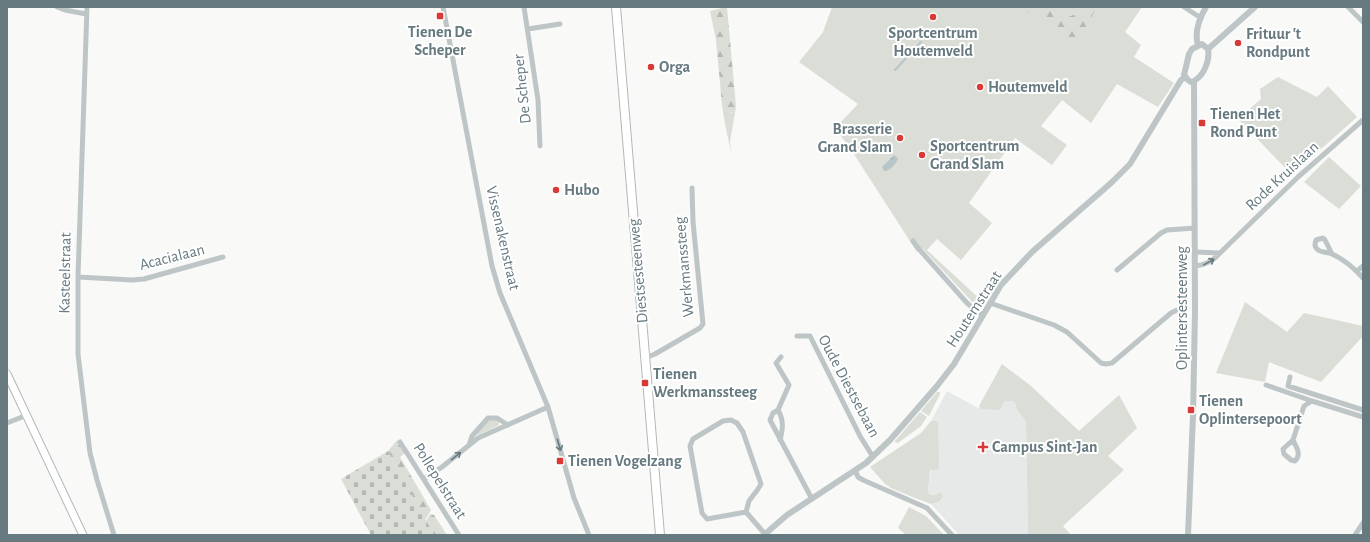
<svg xmlns="http://www.w3.org/2000/svg" width="1370" height="542" viewBox="0 0 1370 542" font-family="'Alegreya Sans',sans-serif">
<style>
.built{fill:#e7e9e8}
.grass{fill:#daded6}
.forest{fill:url(#forest-firs)}
.cemetery{fill:url(#cemetery-stones)}
.water{fill:url(#water-ripples)}
.lines{fill:none;stroke-linecap:round;stroke-linejoin:round}
.stream{stroke:#b7c6c8;stroke-width:2}
.secondary-casing{stroke:#b1b9bb;stroke-width:9}
.primary-casing{stroke:#b2b9bb;stroke-width:10}
.minor{stroke:#bec5c6;stroke-width:5}
.tertiary{stroke:#bec5c6;stroke-width:6}
.secondary{stroke:#fff;stroke-width:7}
.primary{stroke:#fff;stroke-width:8}
.oneway{stroke:#667a80}
.poi-dot{fill:#d93a37;stroke:#fff;stroke-width:1.5}
.labels{text-anchor:middle;dominant-baseline:central;stroke-width:4;stroke-linejoin:round;paint-order:stroke}
.poi-label{font-size:16px;font-weight:bold;fill:#667a80;stroke:#fff;text-anchor:start}
.street-label{font-size:16px;fill:#667a80;stroke:#fff}
</style>
<defs>
<pattern id="forest-firs" width="22" height="20" patternUnits="userSpaceOnUse"><rect width="22" height="20" fill="#daded6"/><path d="M5 1l3.5 6h-7zM16 11l3.5 6h-7z" fill="#b5b9b3"/></pattern>
<pattern id="cemetery-stones" width="16" height="16" patternUnits="userSpaceOnUse"><rect width="16" height="16" fill="#daded6"/><path d="M2 7V4a2 2 0 0 1 4 0v3zM10 15v-3a2 2 0 0 1 4 0v3z" fill="#b5b9b3"/></pattern>
<pattern id="water-ripples" width="26" height="14" patternUnits="userSpaceOnUse"><rect width="26" height="14" fill="#b7c6c8"/><path d="M2 4q2-2 4 0t4 0M15 11q2-2 4 0t4 0" fill="none" stroke="#99a6a8"/></pattern>
</defs>
<rect width="100%" height="100%" fill="#f9f9f7"/>
<path class="built" d="M947,391L980,409L997,410L1002,406L1005,401H1012L1015,403L1026,421L1028,535H959L931,504L939,502L941,500V492L936,495H933L928,492L936,421H931Z"/>
<path class="grass" d="M832,7H1142L1125,32L1141,45L1134,57L1174,83L1158,107L1117,84L1091,123L1062,100L1041,126L1067,145L1052,165L1015,138L969,203L992,223L961,260L937,239L927,250L983,302L980,307H977L922,248L917,252L850,148L835,128L858,104L799,62L823,32Z
M1278,77L1317,97L1328,86L1357,117L1292,175L1238,119L1261,99L1260,89Z
M722,105L725,109L731,113H735L730,141L731,152L725,124Z
M1329,157L1361,186L1339,209L1304,182Z
M1245,302L1287,332L1304,313L1363,326V336L1321,382L1269,362L1265,382L1216,373Z
M1002,364L1031,386L1079,431L1119,395L1137,428L1108,456L1124,470L1063,526L1071,535H1028L1026,421L1018,411L1015,403L1012,401H1005L1000,409L997,410L980,409L979,406Z
M937,392H940V394L929,416L921,411Z
M920,412L927,417L921,426L898,443L895,442V441Z
M492,419L499,421V425L478,435L477,434L488,420Z
M931,421H936L938,422L939,467L938,470H930L928,492C933,497 936,495 941,492L943,497L939,502L931,504L915,498L891,488L885,484L870,467L921,433Z
M909,507L926,516L944,535H906L898,528Z"/>
<path class="forest" d="M722,7H727L736,106L735,113C728,113 726,110 722,105L716,40L710,11L722,8Z
M1021,7H1059L1061,12L1067,17C1074,16 1077,13 1081,7H1097C1090,18 1082,42 1067,39Z
M397,440L405,453L400,457L431,510L425,520L388,451Z
M430,514L434,515L447,535H434L426,521Z"/>
<path class="cemetery" d="M388,451L434,535H371L341,479Z"/>
<path class="water" d="M894,155L898,158C897,163 890,171 884,171L882,167Z"/>
<g class="lines">
<path class="stream" d="M895,70L921,42"/>
<g class="secondary-casing">
<path id="secondary" d="M7,374L83,535"/>
</g>
<g class="primary-casing">
<path id="primary" d="M616,7L660,535"/>
</g>
<path class="minor" d="M57,7L65,10L86,14
M87,7L78,277V354L90,453L97,480L114,535
M443,7L492,266L500,293L548,407L574,498L589,535
M524,7L538,100L540,146
M1184,7L1201,18
M1348,7L1363,22
M528,29L560,24
M913,241L918,248L967,303L983,316
M1195,252L1220,253
M1332,254L1325,240L1323,238L1316,240C1315,244 1314,246 1317,249C1321,253 1328,252 1332,254C1343,259 1355,269 1363,278
M1195,266C1206,265 1213,261 1220,253L1298,177L1363,120
M1117,270L1161,233L1167,230L1195,228
M1357,271L1363,266
M78,277L132,280L144,279L223,257
M990,303L1054,325L1067,332L1101,363L1106,364L1112,363L1171,313L1177,310
M797,336H810L860,436L873,457
M781,357L776,363L789,385L778,410L773,413L770,420L812,499
M645,358L655,354L700,328L703,324L693,222L692,188
M1290,377L1288,386L1363,410
M1266,385L1312,401
M778,410C784,420 783,429 780,440
M731,420L737,423L743,432L761,484L758,489L749,501L746,512L707,519L702,513L690,446L693,439L723,421Z
M7,423L27,415
M1293,440C1296,447 1302,454 1295,461L1291,460L1284,454L1283,449L1293,440L1304,406L1312,401L1363,417
M400,442L459,535
M469,445L472,436L488,418H497L508,425
M855,470L858,477L863,480L927,508L952,535
M424,479L442,467L478,438L548,407
M746,512L765,534
M1355,535L1363,523"/>
<path class="tertiary" d="M1202,44L1208,49C1210,60 1204,78 1191,82L1188,80L1184,75L1189,54L1192,49Z
M1198,45C1194,32 1199,19 1206,7
M1208,49L1255,7
M764,535L787,515L866,463L890,440L937,386L954,364L1001,285L1032,252L1111,183L1130,164L1181,80L1186,77
M1188,535L1193,416L1195,311L1194,81"/>
<use href="#secondary" class="secondary"/>
<use href="#primary" class="primary"/>
</g>
<defs><path id="oneway-shaft" d="M-6 0H5M1.5-3L5.5 0L1.5 3" fill="none" stroke-width="1.6" stroke-linecap="round" stroke-linejoin="round"/></defs>
<g class="oneway">
<use href="#oneway-shaft" transform="translate(1209 262) rotate(-29)"/>
<use href="#oneway-shaft" transform="translate(559 445) rotate(74)"/>
<use href="#oneway-shaft" transform="translate(456 456) rotate(-39)"/>
</g>
<g class="poi-dot">
<rect x="436" y="12" width="8" height="8" rx="2"/>
<circle cx="933" cy="17" r="4"/>
<circle cx="1238" cy="43" r="4"/>
<circle cx="651" cy="67" r="4"/>
<circle cx="980" cy="87" r="4"/>
<rect x="1198" y="119" width="8" height="8" rx="2"/>
<circle cx="900" cy="138" r="4"/>
<circle cx="922" cy="155" r="4"/>
<circle cx="556" cy="190" r="4"/>
<rect x="641" y="379" width="8" height="8" rx="2"/>
<rect x="1187" y="406" width="8" height="8" rx="2"/>
<path d="M981 441h4v4h4v4h-4v4h-4v-4h-4v-4h4z"/>
<rect x="556" y="457" width="8" height="8" rx="2"/>
</g>
<g class="labels">
<g class="poi-label">
<text x="440" y="32" text-anchor="middle">Tienen De<tspan x="440" dy="18">Scheper</tspan></text>
<text x="933" y="33" text-anchor="middle">Sportcentrum<tspan x="933" dy="18">Houtemveld</tspan></text>
<text x="1246" y="34">Frituur 't<tspan x="1246" dy="18">Rondpunt</tspan></text>
<text x="659" y="67">Orga</text>
<text x="988" y="87">Houtemveld</text>
<text x="1210" y="114">Tienen Het<tspan x="1210" dy="18">Rond Punt</tspan></text>
<text x="892" y="129" text-anchor="end">Brasserie<tspan x="892" dy="18">Grand Slam</tspan></text>
<text x="930" y="146">Sportcentrum<tspan x="930" dy="18">Grand Slam</tspan></text>
<text x="564" y="190">Hubo</text>
<text x="653" y="374">Tienen<tspan x="653" dy="18">Werkmanssteeg</tspan></text>
<text x="1199" y="401">Tienen<tspan x="1199" dy="18">Oplintersepoort</tspan></text>
<text x="992" y="447">Campus Sint-Jan</text>
<text x="568" y="461">Tienen Vogelzang</text>
</g>
<g class="street-label">
<text transform="translate(522 89) rotate(-96)">De Scheper</text>
<text transform="translate(1282 176) rotate(-43)">Rode Kruislaan</text>
<text transform="translate(503 238) rotate(77)">Vissenakenstraat</text>
<text transform="translate(172 257) rotate(-14)">Acacialaan</text>
<text transform="translate(684 267) rotate(-95)">Werkmanssteeg</text>
<text transform="translate(638 271) rotate(-95)">Diestsesteenweg</text>
<text transform="translate(65 273) rotate(-89)">Kasteelstraat</text>
<text transform="translate(1182 308) rotate(-90)">Oplintersesteenweg</text>
<text transform="translate(974 309) rotate(-57)">Houtemstraat</text>
<text transform="translate(849 386) rotate(62)">Oude Diestsebaan</text>
<text transform="translate(440 481) rotate(58)">Pollepelstraat</text>
</g>
</g>
<rect width="1370" height="542" fill="none" stroke="#667a80" stroke-width="16"/>
</svg>
